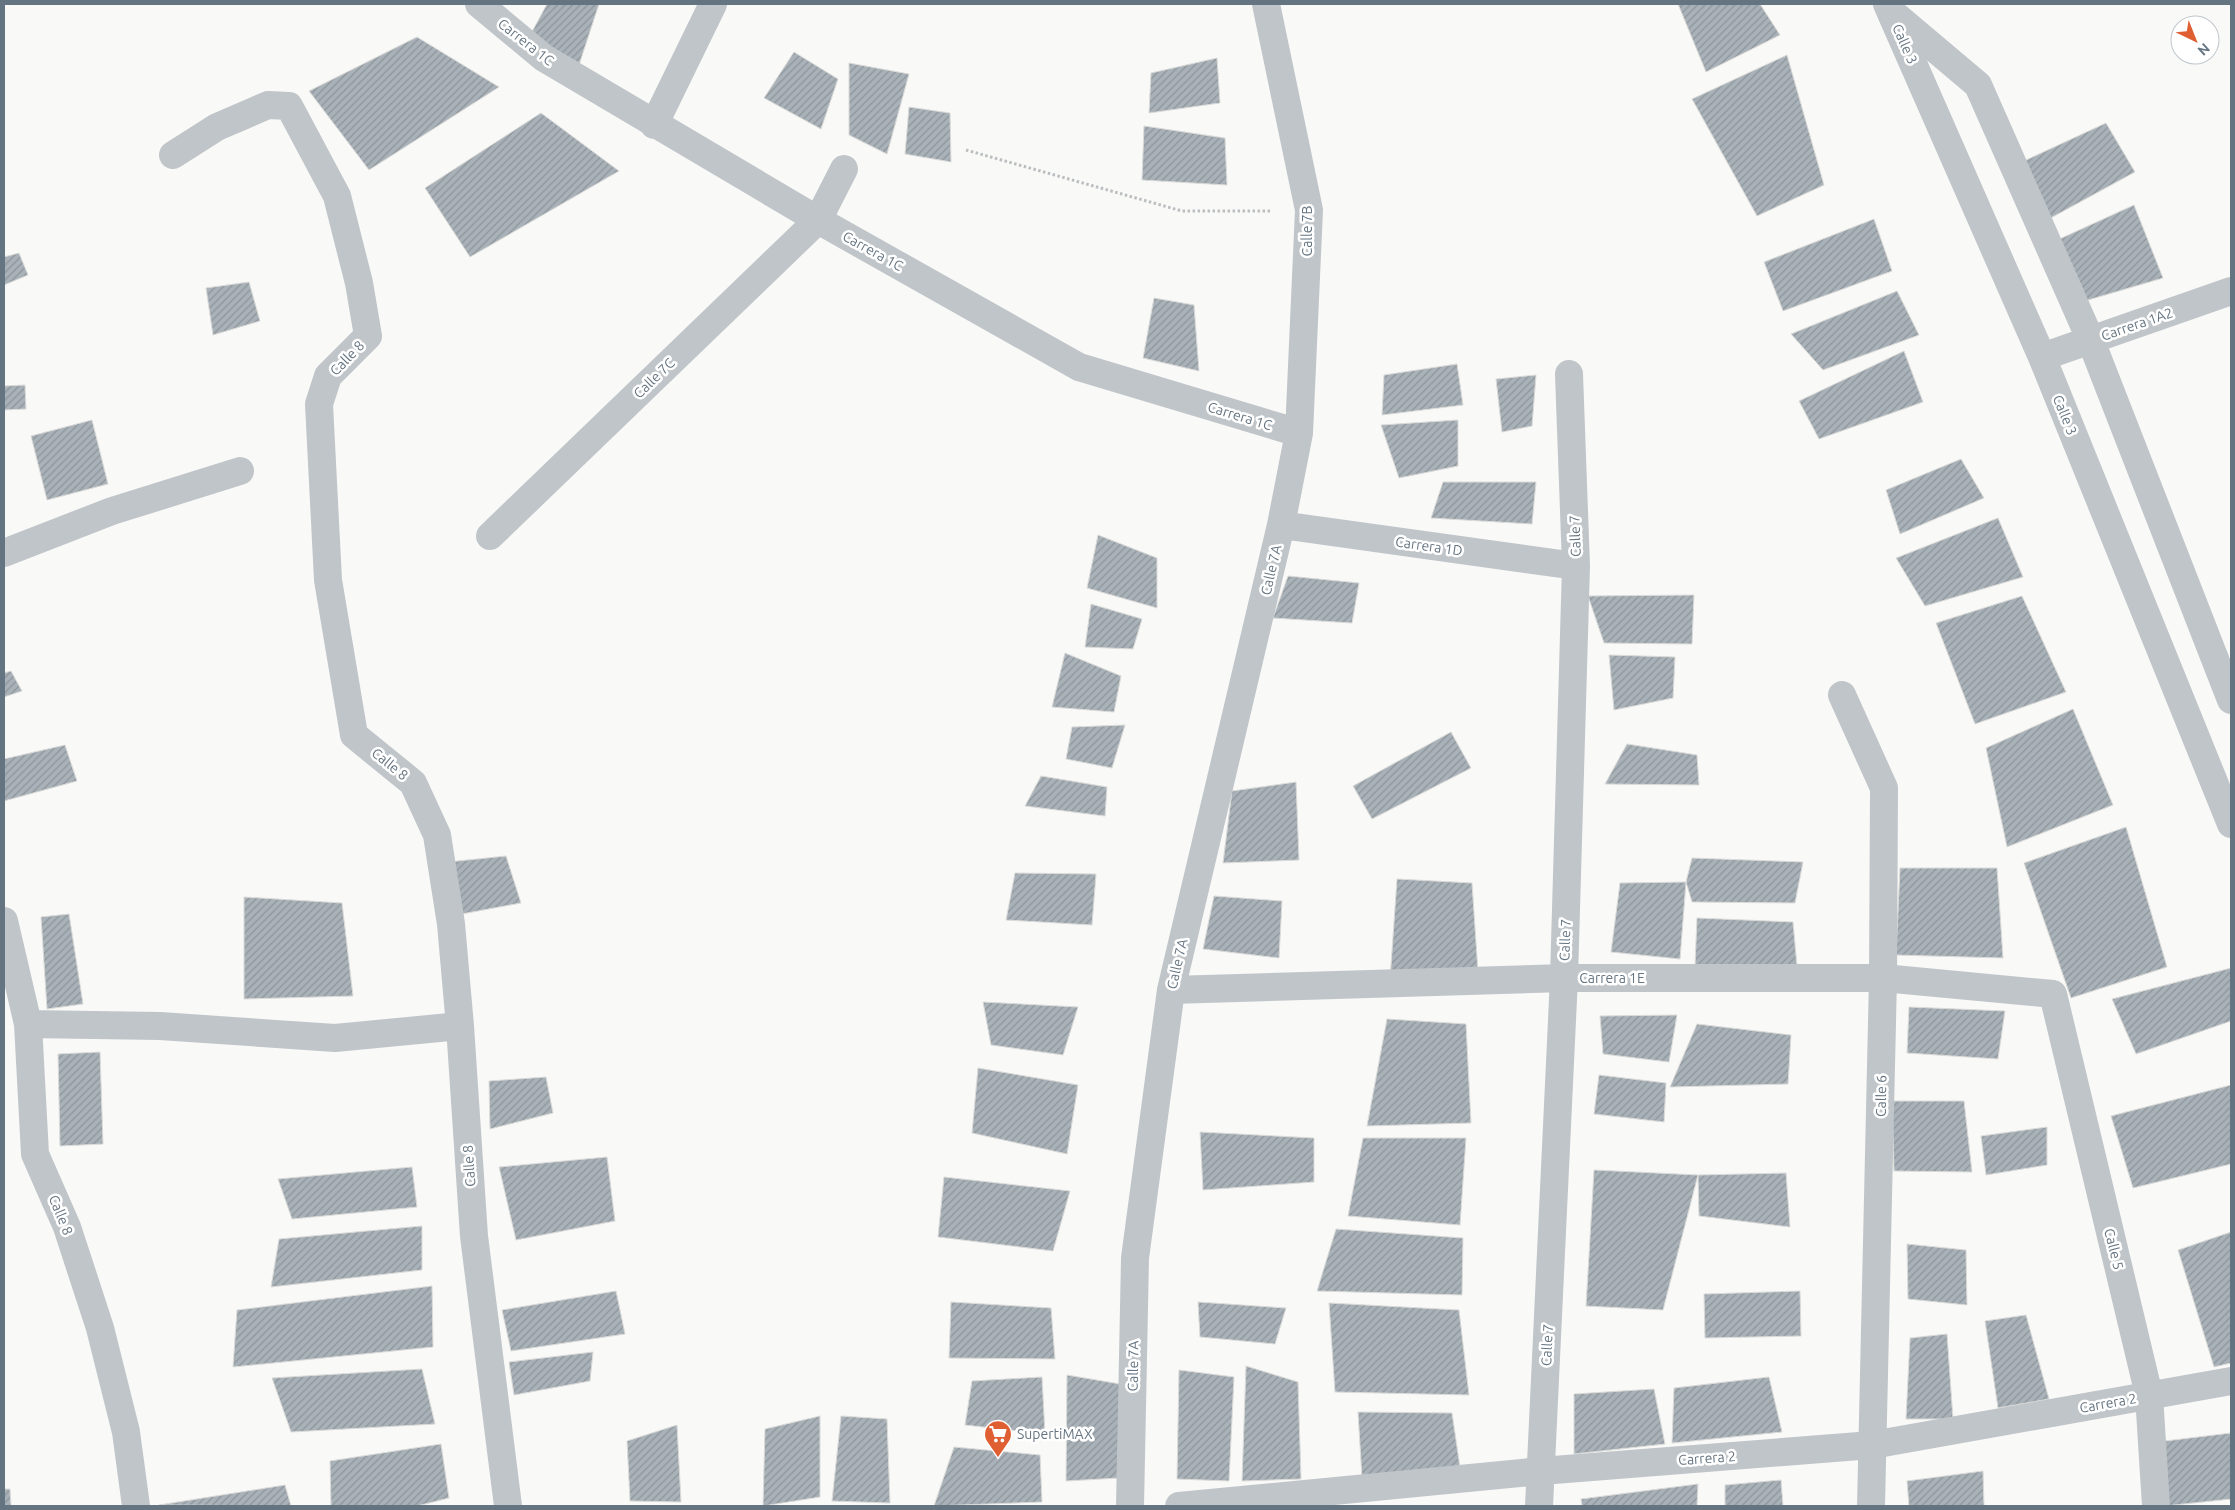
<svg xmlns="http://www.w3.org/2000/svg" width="2235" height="1510" viewBox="0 0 2235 1510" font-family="Ubuntu,sans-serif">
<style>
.building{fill:url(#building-hatch);stroke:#dbdbd9}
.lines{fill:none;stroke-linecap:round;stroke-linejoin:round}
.path{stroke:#bbbec1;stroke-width:3;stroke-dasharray:2.5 2.5;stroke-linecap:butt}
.minor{stroke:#c0c5c9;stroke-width:28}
.labels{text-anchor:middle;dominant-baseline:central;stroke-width:5;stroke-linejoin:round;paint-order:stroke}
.street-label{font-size:14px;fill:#657481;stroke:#fff}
.poi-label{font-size:14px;fill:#657481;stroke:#fff;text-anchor:start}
</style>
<defs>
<pattern id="building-hatch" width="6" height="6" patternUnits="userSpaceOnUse" patternTransform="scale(1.25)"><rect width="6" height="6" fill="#a9b2b8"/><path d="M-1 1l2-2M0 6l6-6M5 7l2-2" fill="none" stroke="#8d959b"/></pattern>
</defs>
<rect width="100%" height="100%" fill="#f9f9f7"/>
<path class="building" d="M547,4H599L577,71L527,41Z
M1678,4H1760L1780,35L1706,72Z
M417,37L499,87L369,170L309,91Z
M794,52L838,79L821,129L764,98Z
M1787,55L1824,185L1757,216L1692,99Z
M1217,58L1220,103L1149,113L1151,73Z
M849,63L909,74L887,154L849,135Z
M909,107L950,113L951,162L905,154Z
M541,113L619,171L470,257L425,188Z
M2106,123L2135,172L2047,220L2024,161Z
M1144,126L1225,138L1227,185L1142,180Z
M2134,205L2163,278L2078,303L2053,242Z
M1874,219L1892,271L1783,311L1764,262Z
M19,253L28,275L4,285V257Z
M249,282L260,321L213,335L206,288Z
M1897,291L1919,335L1823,370L1791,334Z
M1154,298L1194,305L1199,371L1143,358Z
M1904,351L1923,402L1819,439L1799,401Z
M1457,364L1463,405L1382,415L1384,375Z
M1536,375L1532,426L1502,432L1496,379Z
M25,385L26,409L4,410V386Z
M92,420L108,484L47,500L31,436Z
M1458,420V466L1399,478L1381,425Z
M1961,459L1984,498L1900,534L1886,490Z
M1443,482H1536L1532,524L1431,518Z
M1998,518L2023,577L1925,606L1896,558Z
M1098,535L1157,558V608L1087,588Z
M1288,576L1359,583L1352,623L1273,618Z
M1694,595L1692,644L1604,643L1588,596Z
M2022,596L2066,692L1975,724L1936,623Z
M1091,604L1142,619L1133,649L1085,647Z
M1065,653L1121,676L1114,712L1052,707Z
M1609,655L1675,657L1673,698L1614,710Z
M11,671L22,691L4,697V673Z
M2073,709L2113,805L2007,847L1986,748Z
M1125,725L1112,768L1066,759L1072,727Z
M1451,732L1471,768L1372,819L1353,786Z
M1627,744L1697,755L1699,785L1605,784Z
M65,745L77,781L4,801V759Z
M1041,776L1107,787L1105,816L1025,806Z
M1296,782L1299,860L1223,863L1232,791Z
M2126,827L2167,967L2071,998L2024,863Z
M506,856L521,903L451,916L448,862Z
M1692,858L1803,862L1795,903L1692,902L1686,882Z
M1900,868H1997L2003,958L1896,955Z
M1015,873L1096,874L1092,925L1006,920Z
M1397,879L1472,883L1478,972L1390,980Z
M1686,882L1680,959L1611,952L1620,883Z
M1214,896L1282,901L1279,958L1203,949Z
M244,897L342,903L353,996L244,999Z
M69,914L83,1004L47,1009L41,917Z
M1697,918L1793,922L1797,966H1695Z
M2231,968V1021L2136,1054L2112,999Z
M983,1002L1078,1007L1063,1055L991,1045Z
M1909,1007L2005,1011L1998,1059L1907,1053Z
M1677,1015L1669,1062L1603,1054L1600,1016Z
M1387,1019L1466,1024L1471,1123L1367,1126Z
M1697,1024L1791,1035L1788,1084L1670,1087Z
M100,1052L103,1144L60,1146L58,1054Z
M978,1068L1078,1085L1067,1154L972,1133Z
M1599,1075L1666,1083L1664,1122L1594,1114Z
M546,1077L553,1113L490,1129L489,1081Z
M2231,1085V1164L2133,1188L2111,1116Z
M1892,1101H1964L1972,1172L1894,1171Z
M2047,1127V1165L1986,1175L1981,1136Z
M1200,1132L1314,1138V1182L1203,1190Z
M1363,1138H1466L1460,1225L1348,1216Z
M607,1157L615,1221L516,1240L499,1167Z
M412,1167L417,1207L292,1219L278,1179Z
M1594,1170L1698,1175L1663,1310L1586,1306Z
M1786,1173L1790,1227L1699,1216L1698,1175Z
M944,1177L1070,1191L1053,1251L938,1237Z
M422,1226V1270L271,1287L279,1239Z
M1336,1229L1463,1238L1462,1295L1317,1291Z
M2231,1232V1363L2214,1367L2178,1250Z
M1907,1244L1966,1250L1967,1305L1908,1299Z
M432,1286L433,1347L233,1367L237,1310Z
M616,1291L625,1334L511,1351L502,1310Z
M1800,1291L1801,1336L1705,1338L1704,1294Z
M951,1302L1051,1308L1055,1359L949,1358Z
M1198,1302L1286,1308L1275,1344L1200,1337Z
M1329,1303L1459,1310L1469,1395L1335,1392Z
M2026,1315L2049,1399L1998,1408L1985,1321Z
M1947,1334L1953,1419H1906L1910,1338Z
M593,1352L590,1381L514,1395L509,1362Z
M1246,1366L1298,1382L1301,1479L1242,1481Z
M422,1369L435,1424L291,1432L272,1378Z
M1179,1370L1234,1377L1229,1481L1177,1479Z
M1067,1375L1126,1385L1119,1478L1066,1481Z
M1042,1377L1045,1434L965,1425L972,1381Z
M1769,1377L1782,1432L1672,1443L1674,1388Z
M1654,1389L1665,1444L1574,1454V1394Z
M1358,1412L1452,1413L1461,1474L1362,1478Z
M820,1416V1497L763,1506L765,1429Z
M841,1416L887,1419L890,1503L832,1501Z
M677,1425L681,1502L630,1501L627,1441Z
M2231,1433V1499L2165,1506L2157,1442Z
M441,1444L449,1498L417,1506H331L330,1461Z
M954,1447L1040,1455L1042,1502L934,1506Z
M1983,1471L1984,1506H1909L1907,1481Z
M1781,1480L1783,1506H1725V1485Z
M1698,1484L1697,1506H1582L1581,1499Z
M285,1485L291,1506L159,1505Z
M4,1489H10L11,1506H4Z"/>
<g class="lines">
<path class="path" d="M966,150L1182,211H1271"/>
<path class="minor" d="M479,4L544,58L818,220L1079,367L1299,433
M1887,4L2042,357L2231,824
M1895,15L1978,85L2091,341L2231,700
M654,125L713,4
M173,155L217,127L268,105L289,106L337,196L359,283L368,336L328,376L319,404L328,580L354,735L413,783L437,835L451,924L460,1026L474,1236L508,1506
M2042,357L2231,291
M1281,525L1576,566
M490,536L818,220L844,169
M4,553L112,511L240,471
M1842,695L1884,788L1883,978L1871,1506
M4,921L28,1024L35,1154L67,1227L100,1328L126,1432L136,1506
M1171,990L1564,978H1883L2053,994L2149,1395L2156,1506
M28,1024L160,1026L335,1038L460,1026
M1130,1506L1135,1258L1171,990L1281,525L1299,433L1309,210L1266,4
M1179,1506L1541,1471L1872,1445L2231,1381
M1539,1506L1564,978L1576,566L1569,374"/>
</g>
<defs>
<g id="supermarket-pin" transform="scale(1.4375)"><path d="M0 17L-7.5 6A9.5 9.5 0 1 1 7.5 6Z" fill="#df5f32" stroke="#fff"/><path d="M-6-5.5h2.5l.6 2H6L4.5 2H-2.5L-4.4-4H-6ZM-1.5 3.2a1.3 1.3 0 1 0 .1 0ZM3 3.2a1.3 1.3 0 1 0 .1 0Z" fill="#fff"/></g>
</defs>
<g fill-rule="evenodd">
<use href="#supermarket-pin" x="998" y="1434"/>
</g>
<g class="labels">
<g class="street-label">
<text transform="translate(526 42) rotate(38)">Carrera 1C</text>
<text transform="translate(1905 44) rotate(66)">Calle 3</text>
<text transform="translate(1307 231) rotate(-90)">Calle 7B</text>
<text transform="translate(873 251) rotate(29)">Carrera 1C</text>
<text transform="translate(2137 324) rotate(-19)">Carrera 1A2</text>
<text transform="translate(347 358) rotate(-46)">Calle 8</text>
<text transform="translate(654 378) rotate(-44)">Calle 7C</text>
<text transform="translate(2065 415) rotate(68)">Calle 3</text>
<text transform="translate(1240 416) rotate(17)">Carrera 1C</text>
<text transform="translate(1575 536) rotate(-92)">Calle 7</text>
<text transform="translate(1429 546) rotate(8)">Carrera 1D</text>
<text transform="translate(1271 570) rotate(-77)">Calle 7A</text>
<text transform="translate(390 764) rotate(39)">Calle 8</text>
<text transform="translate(1565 940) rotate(-88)">Calle 7</text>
<text transform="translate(1177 964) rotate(-77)">Calle 7A</text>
<text x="1612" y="978">Carrera 1E</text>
<text transform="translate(1881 1096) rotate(-89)">Calle 6</text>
<text transform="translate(469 1166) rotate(-94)">Calle 8</text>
<text transform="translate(61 1215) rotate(68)">Calle 8</text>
<text transform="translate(2114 1249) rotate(76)">Calle 5</text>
<text transform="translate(1547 1345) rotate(-87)">Calle 7</text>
<text transform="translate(1133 1366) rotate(-89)">Calle 7A</text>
<text transform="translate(2108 1403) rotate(-10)">Carrera 2</text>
<text transform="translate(1707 1458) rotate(-4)">Carrera 2</text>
</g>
<g class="poi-label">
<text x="1017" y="1434">SupertiMAX</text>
</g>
</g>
<rect width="2235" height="1510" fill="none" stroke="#657481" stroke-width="10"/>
<g transform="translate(2195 40) rotate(137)"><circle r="24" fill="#ffffff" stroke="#c1c7cd"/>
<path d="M0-4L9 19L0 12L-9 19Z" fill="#df5f32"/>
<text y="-8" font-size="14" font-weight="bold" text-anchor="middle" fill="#657481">N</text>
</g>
</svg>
